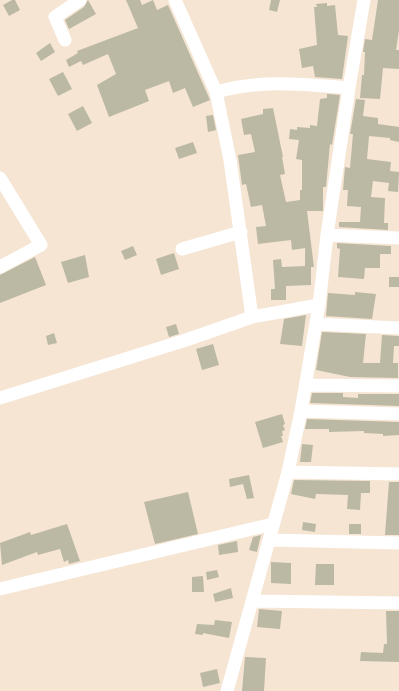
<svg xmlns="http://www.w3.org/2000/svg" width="399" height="691" viewBox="0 0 399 691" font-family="'Titillium Web',sans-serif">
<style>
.building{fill:#bbb9a3}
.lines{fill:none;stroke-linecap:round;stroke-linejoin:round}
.minor{stroke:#fff;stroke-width:13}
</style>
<rect width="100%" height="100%" fill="#f6e5d3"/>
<path class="building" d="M12,0H15L20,10L9,16L3,5Z
M88,0L96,14L69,29L65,20L84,7Z
M126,0H140L142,5L153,0L157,10L168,5L210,100L193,107L185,88L173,93L169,81L145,90L149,101L109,117L97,85L116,74L108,54L83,65L81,61L69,67L66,60L78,53L77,51L138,28Z
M271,0H280L277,12L269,10Z
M378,0H399V30L396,50H399V69L383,68L380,99L360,98L362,75H364L365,52H363L365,39L372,40Z
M327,3V6L335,5L338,35L348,36L342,79L315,77L313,66L302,68L299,49L317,45L314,7H317L316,4Z
M50,43L55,52L41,61L36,53Z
M63,72L72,89L58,96L49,79Z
M317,93L340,95L332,145L330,144L326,187H323V211H307L314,267H311V285L286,286V300H271V289H275L273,260L281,259L282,267L305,266V248L292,250L291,240L258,244L256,227L266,226L262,205L251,207L246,184L242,185L238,155L255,152L251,134L244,135L241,119L263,114V109L273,108L283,157H282L285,174L280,175L286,202L300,200V190H302V160L296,159L299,140L289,139L290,129L297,130V127L310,128V125L317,126L320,99L327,98V94Z
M356,99L365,100L363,116L378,118V124L399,127V142L390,140V138L369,136L367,159L391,162L390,171L399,172L398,192L388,191L389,183L373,181L371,197L385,198L384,223H388V230L339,227V222H360L361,207L347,206L348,190H343L345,167L350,168L353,134H350Z
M83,106L92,123L77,131L68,114Z
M213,115L216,130L208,132L206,116Z
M193,142L197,153L179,159L175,148Z
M337,243L391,246V254H380V268H365L364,279L338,277L340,249L337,248Z
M133,246L137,255L125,260L121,251Z
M174,253L179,269L161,275L156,259Z
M85,255L89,277L68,283L61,262Z
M35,257L46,285L0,303V275Z
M389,277H399V287H389Z
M355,292L376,294L372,319L326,316L328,293L355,295Z
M306,315L302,346L280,344L284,319Z
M176,324L179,334L169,337L166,327Z
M322,332L366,334L363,363H380L382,335L399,336V346H394L393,363H398V378L350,377L316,370Z
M54,333L57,343L48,345L46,336Z
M213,344L219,365L202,370L196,349Z
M312,393H343V397L358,398V394H399V406L310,403Z
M282,414L285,424L283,425L285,430L282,431L283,436H281L283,442L263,448L255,422Z
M307,419L399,422V435L383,436V434L364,433V431L329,432V429H305Z
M302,444L313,445L311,462H300Z
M249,475L254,498L247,499L243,484L230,487L229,479Z
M294,480L370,481V493H361L360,510L347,509L348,495L316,494L315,499L291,494Z
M389,482H399V535H385Z
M188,492L198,534L155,544L144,502Z
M303,522L316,524L315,532L302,530Z
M67,524L80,561L69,564L68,560L64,562L60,549L38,555L37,552L2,565L0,543L30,532L31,535Z
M349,524H361V534H349Z
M261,535L257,552L249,550L253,537Z
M237,541L238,552L219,555L218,545Z
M271,562L291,563V584L271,583Z
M316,564H334V585H315Z
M217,570L219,577L207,580L206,572Z
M203,576L204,592H192V577Z
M231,588L233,598L215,602L213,594Z
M259,609L282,611L280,629L257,627Z
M386,611H399V662L360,661L361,652L383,653L384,644H387Z
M215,620L232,622L229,638L203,633V635L195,634L197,624L214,625Z
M245,657L266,658L264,691H242Z
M217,669L220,683L203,687L200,673Z"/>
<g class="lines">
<path class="minor" d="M175,0L216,92L230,160L252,317
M65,40L55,17L80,0
M216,92C262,79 302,84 349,88
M0,178L41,245L0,267
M327,235L399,238
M182,249L241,232
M316,324L399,328
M306,385L399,386
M0,398L186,340L252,317L319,305
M301,411L399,414
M288,472L399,474
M269,540L399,543
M0,589L273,524
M252,601L399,603
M227,691L288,472L301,411L319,305L327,235L349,88L364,0"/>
</g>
</svg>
